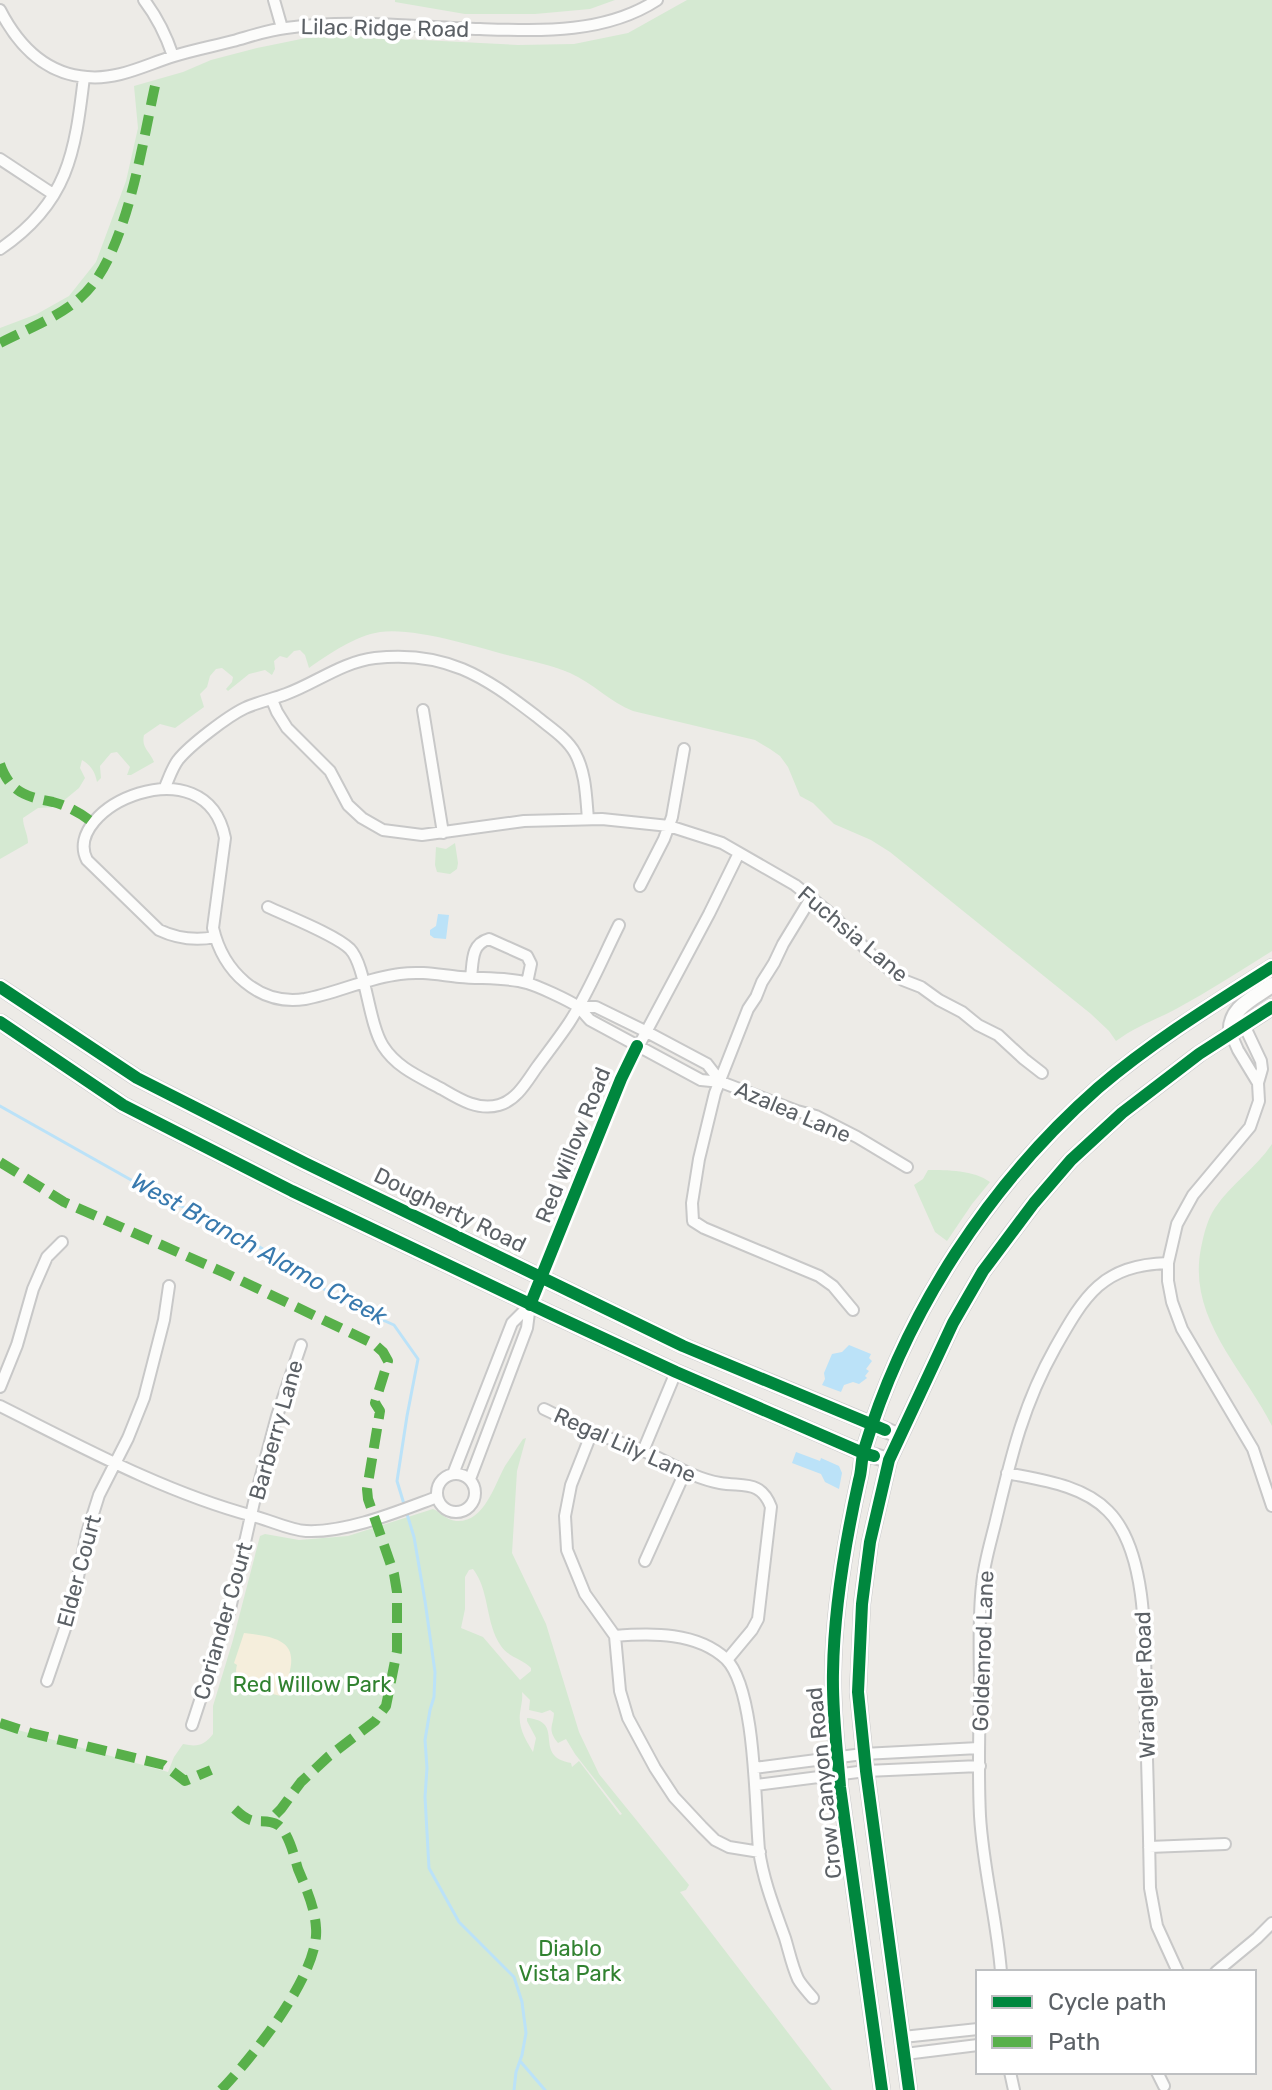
<svg xmlns="http://www.w3.org/2000/svg" width="1272" height="2090" viewBox="0 0 1272 2090" font-family="Rubik,sans-serif">
<style>
.green{fill:#d5e9d2;fill-rule:evenodd}
.sand{fill:#f5eedc}
.water{fill:#bbe2f8}
.lines{fill:none;stroke-linecap:round;stroke-linejoin:round}
.stream{stroke:#bbe2f8;stroke-width:3}
.street-casing{stroke:#c8c8c8;stroke-width:14}
.secondary-casing{stroke:#c9c9c9;stroke-width:18}
.street{stroke:#fcfcfb;stroke-width:10}
.secondary{stroke:#fcfcfb;stroke-width:14}
.quiet{stroke:#58b04a;stroke-width:10;stroke-dasharray:20 10;stroke-linecap:butt}
.cycleway-casing{stroke:#fff;stroke-width:17}
.cycleway{stroke:#00873e;stroke-width:12}
.labels{text-anchor:middle;dominant-baseline:central;stroke-width:7;stroke-linejoin:round;paint-order:stroke}
.street-label{font-size:22px;fill:#5c6166;stroke:#fff}
.park-label{font-size:22px;fill:#318230;stroke:#fff}
.water-label{font-size:24px;font-style:italic;fill:#397aae;stroke:#fff}
</style>
<rect width="100%" height="100%" fill="#edebe7"/>
<path class="green" d="M395,0H615L590,9L535,14H465L395,2Z
M687,0H1272V951C1240,971 1209,991 1176,1009C1155,1020 1135,1027 1116,1041L1109,1031L1091,1014L890,852L871,840L834,824L813,803L800,796L788,767L780,756L770,749L755,740L633,711C610,702 593,683 570,673C552,665 531,661 511,656C477,647 414,627 380,632C355,636 329,654 309,668L305,655L300,650L294,651L287,658L280,656L274,661L275,669L272,675L265,670L249,674L228,691L226,689L232,682L233,677L222,668L216,669L210,676L207,687L200,694L204,707L175,728L160,724L144,735C141,748 150,751 154,762L131,775H127L130,767L117,752L111,753L100,766L101,778L97,782C95,772 91,765 82,760L80,768L85,778L79,788L56,807L38,808L23,818C23,827 28,834 28,843L0,859V328L37,314L69,296L96,262L126,181L138,128L134,86L183,72L211,60L257,48L306,38L344,36L518,45L574,44L628,33Z
M455,843L458,863L457,869L450,874L437,872L435,865L436,847L446,849Z
M1272,1144V1426C1243,1368 1187,1318 1201,1248C1204,1234 1207,1220 1215,1208C1231,1184 1256,1168 1272,1144Z
M928,1170C947,1170 974,1170 990,1182L972,1204L947,1241L935,1232L914,1185L923,1179Z
M526,1438L517,1471L512,1553L546,1624L579,1732L599,1774L689,1885L686,1890L680,1892L832,2090H0V1725L168,1772L174,1757L183,1744C197,1747 204,1746 213,1734V1706L233,1640L260,1536L265,1534L299,1540L348,1536L433,1509C442,1513 446,1520 456,1521C484,1523 494,1486 505,1466C511,1457 517,1448 523,1439ZM473,1569C490,1591 485,1623 501,1646C508,1657 523,1659 531,1668V1671L520,1680L483,1637L461,1628L465,1609V1577L469,1570ZM522,1692L530,1700L529,1710L542,1713L550,1710L554,1713C553,1727 547,1729 558,1743L566,1739L575,1754L622,1814L620,1815L579,1761L572,1767L571,1763C531,1756 567,1721 527,1718V1721L536,1738L533,1752C526,1740 518,1728 520,1713C521,1705 523,1700 522,1692Z"/>
<path class="sand" d="M244,1633C294,1638 300,1649 282,1696C264,1692 230,1688 237,1665L234,1663Z"/>
<path class="water" d="M438,914L449,915L446,939L434,938L430,935V930L436,926Z
M849,1345L871,1354L869,1358L872,1361L866,1369L869,1371L865,1376L867,1378L859,1384L853,1382L844,1385L841,1392L822,1385L825,1379L824,1373L832,1354L842,1352Z
M796,1452L820,1461L821,1458L839,1466L842,1473L839,1489L825,1482L821,1474L792,1463Z"/>
<g class="lines">
<path class="stream" d="M0,1106L140,1185L255,1244L347,1304L394,1325L418,1359L407,1416L397,1481L414,1537L425,1601L435,1672L434,1697L430,1710L425,1740L427,1768L425,1797L429,1868L459,1922L514,1977L522,2002L526,2033L522,2055L516,2072L514,2090
M520,2061L545,2090"/>
<g class="street-casing">
<path id="street" d="M144,0C157,17 166,35 173,56
M274,0L282,28
M0,10C18,45 45,74 87,77C118,80 145,65 174,56C193,50 214,46 233,41C251,36 268,30 286,28C350,19 416,27 480,29C540,31 605,34 657,0
M0,159L53,194
M0,249C68,203 75,153 84,77
M272,700L277,712L287,728L330,771L348,805L362,818L383,830L422,835L524,821L602,819L669,826L722,843L795,885L831,914L874,957L903,980L921,987L939,1000L962,1012L978,1025L998,1035L1024,1059L1042,1073
M423,710L443,833
M165,787C169,778 172,768 178,760C190,745 228,716 245,708C258,702 273,699 286,694C316,683 342,662 375,658C445,650 484,676 536,716C549,727 567,738 575,753C586,773 586,797 588,819
M640,886L664,839L672,817L684,749
M811,898L783,944L774,963L762,982L756,997L748,1009L715,1093L699,1159L692,1203L693,1221L704,1228L819,1276L833,1286L853,1310
M268,907C287,916 336,935 350,949C366,966 368,1022 383,1046C397,1068 420,1077 442,1089C459,1099 478,1111 499,1105C517,1100 527,1081 537,1067C548,1052 559,1038 569,1023C589,992 603,957 619,925
M215,937C195,941 178,939 159,930L87,860C60,808 206,742 225,838L213,928C223,971 258,1006 305,999C337,993 367,978 400,974C422,971 439,975 460,977C481,979 508,977 527,983C538,986 568,1000 577,1006C582,1010 586,1016 590,1020L701,1080L721,1082L797,1111L816,1116L857,1137L907,1167
M471,978C473,961 471,944 489,939L527,956L531,964L527,983
M578,1007H596L645,1031L707,1064L721,1082
M1244,1025L1261,1061L1262,1069L1258,1083L1259,1101L1250,1127L1193,1195L1177,1224L1168,1263V1281L1172,1302L1182,1329L1253,1449L1272,1506
M1231,1034L1238,1050L1258,1083
M0,1387L17,1345L33,1289L47,1257L62,1242
M0,1406C82,1447 164,1492 253,1516C270,1520 289,1530 306,1531C347,1533 399,1511 437,1497
M544,1409C561,1417 577,1426 595,1433C610,1439 626,1444 641,1450C668,1461 691,1478 720,1483C744,1487 761,1480 771,1507L758,1619L752,1630L727,1660
M592,1432L571,1485L565,1516L567,1550L585,1594L615,1636L620,1691L628,1718L655,1768L674,1797L702,1827L715,1840L729,1847L760,1852
M643,1451L676,1372
M1007,1473C1041,1480 1083,1485 1108,1511C1153,1556 1144,1668 1146,1729C1148,1782 1149,1835 1150,1888L1157,1926L1178,1972
M437 1493a19 19 0 1 1 38 0a19 19 0 1 1-38 0Z
M453,1474L512,1323L530,1305
M470,1479L527,1328L530,1305L621,1079L709,914L739,853
M645,1561L685,1472
M615,1636C652,1633 697,1632 726,1659C756,1689 755,1807 759,1850C763,1880 775,1910 785,1938C789,1951 792,1966 798,1979C802,1986 808,1992 813,1998
M47,1681L71,1611L87,1533L99,1495L128,1438L144,1398L164,1320L169,1286
M192,1725L230,1609L254,1502L277,1416L301,1345
M754,1768L863,1754L979,1748
M756,1785L866,1771L980,1766
M1149,1847L1225,1844
M1001,1972C997,1920 983,1868 980,1816C978,1775 979,1734 980,1694C980,1658 978,1620 982,1585C984,1563 991,1541 996,1520C1011,1457 1023,1405 1055,1348C1085,1295 1102,1265 1168,1263
M1216,1972L1257,1938L1272,1923
M903,2037L978,2029
M905,2054L978,2045
M1010,2072L1014,2090
M1157,2072L1164,2086"/>
</g>
<g class="secondary-casing">
<path id="secondary" d="M0,987L137,1078L305,1163L683,1346L900,1436
M0,1022L123,1105L292,1191L551,1314L676,1372L863,1453L889,1460
M1231,1034C1228,1008 1254,998 1272,985
M882,2090L840,1787C837,1749 832,1711 833,1672C834,1607 845,1543 859,1480C862,1470 861,1460 864,1450C905,1312 990,1183 1098,1088C1152,1042 1212,1005 1272,967
M909,2090L866,1771L858,1692L862,1604L870,1542L889,1460L953,1323L983,1271L1034,1203L1071,1160L1122,1113L1199,1054L1272,1007"/>
</g>
<use href="#street" class="street"/>
<use href="#secondary" class="secondary"/>
<path class="quiet" d="M0,343C25,330 59,317 80,298C126,259 142,144 155,86
M0,764C10,793 27,797 53,802C66,805 84,815 93,823
M0,1162L64,1202L225,1273L374,1344L383,1352L388,1361L375,1403L380,1411L367,1489L368,1499L394,1574L397,1592V1651L386,1706L375,1721L329,1756L301,1782L281,1809L269,1821
M0,1723L31,1733L164,1765L185,1781L211,1770
M221,2090C252,2058 320,1973 316,1928C315,1908 306,1888 298,1869C294,1856 289,1833 278,1825C270,1820 262,1822 254,1821C243,1819 237,1810 229,1804"/>
<g class="cycleway-casing">
<path id="cycleway" d="M0,987L137,1078L305,1163L683,1346L885,1430
M0,1022L123,1105L292,1191L551,1314L676,1372L863,1453L874,1456
M530,1305L621,1079L637,1046
M882,2090L840,1787C837,1749 832,1711 833,1672C834,1607 845,1543 859,1480C862,1470 861,1460 864,1450C905,1312 990,1183 1098,1088C1152,1042 1212,1005 1272,967
M909,2090L866,1771L858,1692L862,1604L870,1542L889,1460L953,1323L983,1271L1034,1203L1071,1160L1122,1113L1199,1054L1272,1007"/>
</g>
<use href="#cycleway" class="cycleway"/>
</g>
<g class="labels">
<g class="street-label">
<text transform="translate(385 28) rotate(1)">Lilac Ridge Road</text>
<text transform="translate(853 934) rotate(40)">Fuchsia Lane</text>
<text transform="translate(793 1112) rotate(23)">Azalea Lane</text>
<text transform="translate(573 1145) rotate(-68)">Red Willow Road</text>
<text transform="translate(450 1210) rotate(26)">Dougherty Road</text>
<text transform="translate(276 1430) rotate(-74)">Barberry Lane</text>
<text transform="translate(625 1445) rotate(24)">Regal Lily Lane</text>
<text transform="translate(79 1571) rotate(-75)">Elder Court</text>
<text transform="translate(223 1621) rotate(-74)">Coriander Court</text>
<text transform="translate(983 1651) rotate(-88)">Goldenrod Lane</text>
<text transform="translate(1145 1685) rotate(-92)">Wrangler Road</text>
<text transform="translate(824 1783) rotate(-96)">Crow Canyon Road</text>
</g>
<g class="park-label">
<text x="312" y="1684">Red Willow Park</text>
<text x="570" y="1948">Diablo<tspan x="570" dy="25">Vista Park</tspan></text>
</g>
<g class="water-label">
<text transform="translate(259 1249) rotate(29)">West Branch Alamo Creek</text>
</g>
</g>
<rect x="976" y="1970" width="280" height="104" fill="#ffffff" stroke="#bec0c2" stroke-width="2"/>
<rect x="992" y="1996" width="40" height="12" fill="#00873e" stroke="#bec0c2" stroke-width="2"/>
<text x="1048" y="2010" font-size="24" fill="#5c6166">Cycle path</text>
<rect x="992" y="2036" width="40" height="12" fill="#58b04a" stroke="#bec0c2" stroke-width="2"/>
<text x="1048" y="2050" font-size="24" fill="#5c6166">Path</text>
</svg>
